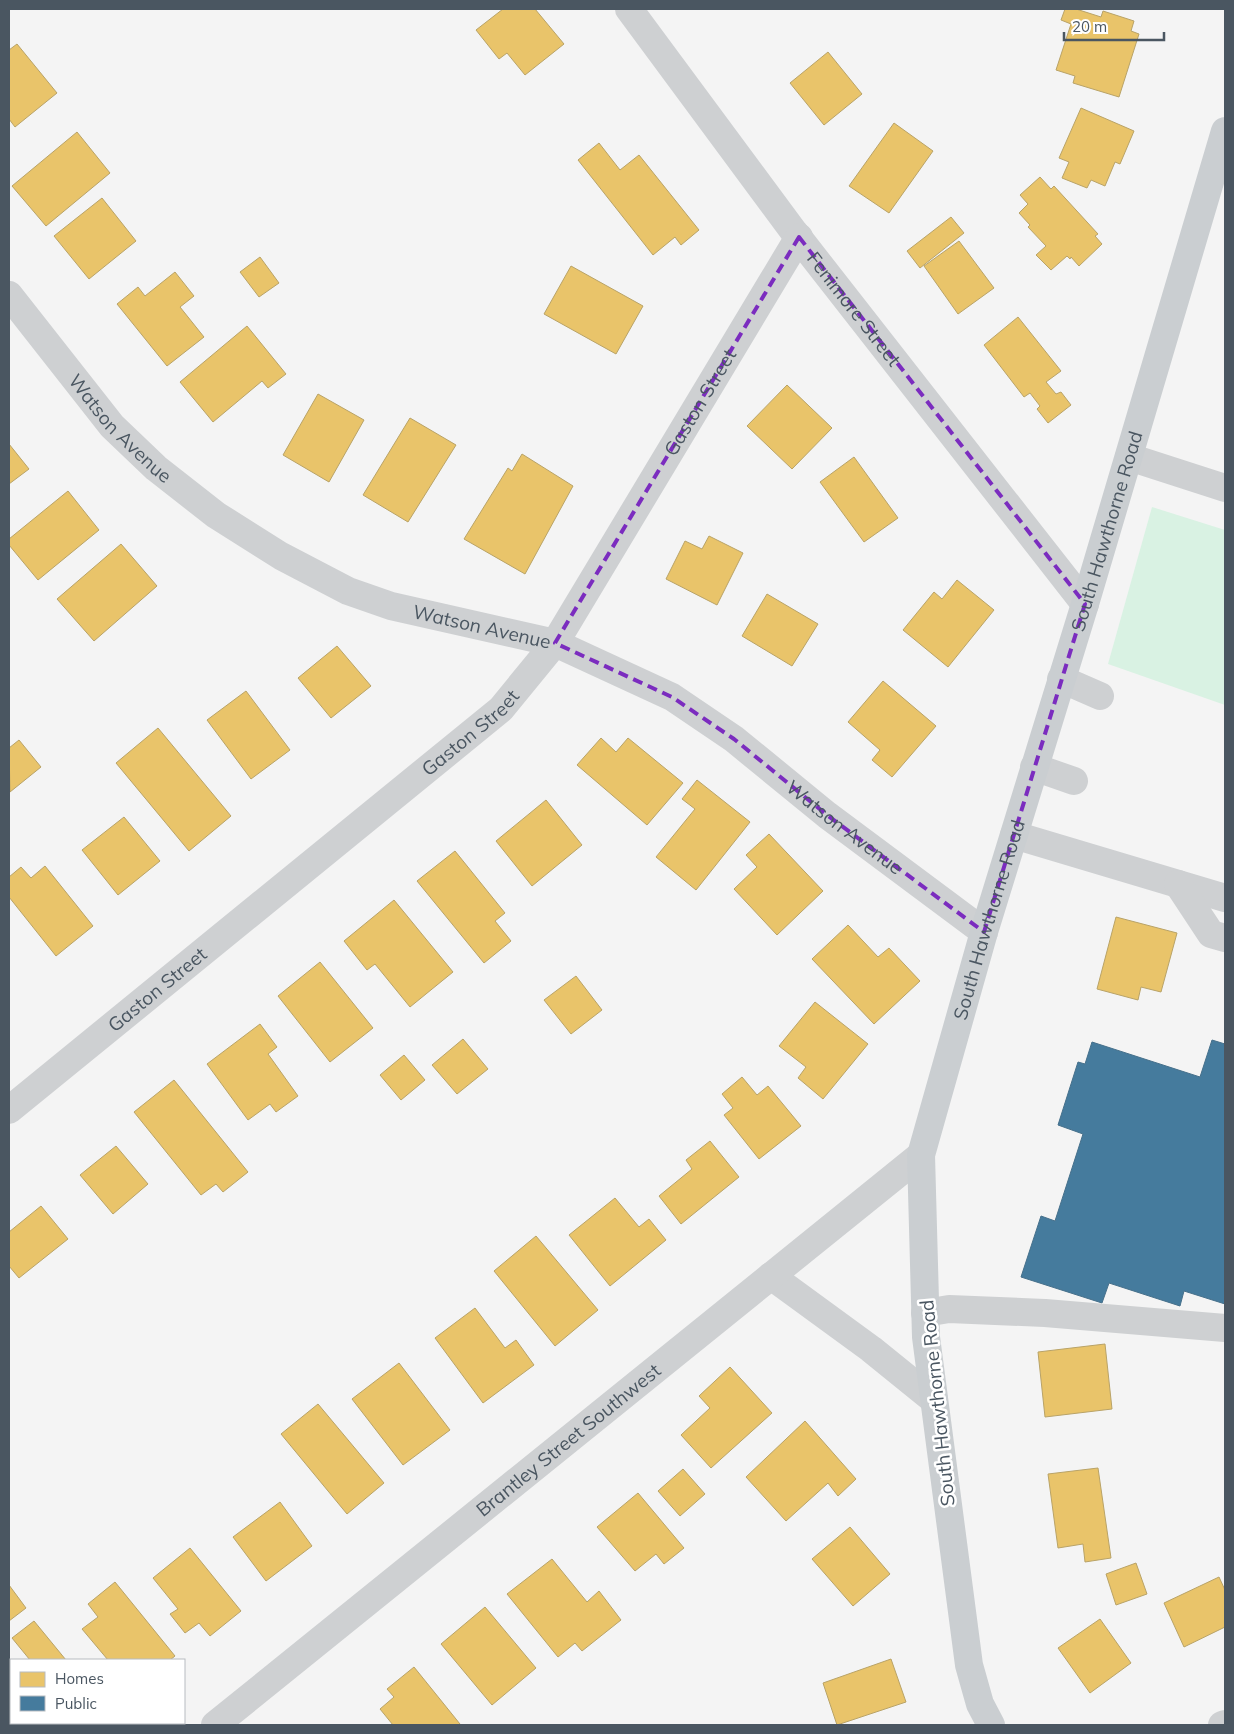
<svg xmlns="http://www.w3.org/2000/svg" width="1234" height="1734" viewBox="0 0 1234 1734" font-family="Mulish,sans-serif">
<style>
.green{fill:#d9f2e3}
.homes{fill:#e9c46a;stroke:#b9a367}
.public{fill:#457b9d;stroke:#46708b}
.lines{fill:none;stroke-linecap:round;stroke-linejoin:round}
.minor{stroke:#ced0d2;stroke-width:28}
.major{stroke:#caced1;stroke-width:28}
.marked{fill:none;stroke:#7b2cbf;stroke-width:4;stroke-dasharray:10 6;stroke-linejoin:round}
.labels{text-anchor:middle;dominant-baseline:central;stroke-width:5;stroke-linejoin:round;paint-order:stroke}
.street-label{font-size:19px;fill:#4a5661;stroke:#fff}
</style>
<rect width="100%" height="100%" fill="#f4f4f4"/>
<path class="green" d="M1152,507L1225,530V705L1108,664Z"/>
<path class="homes" d="M503,9H535L564,44L525,75L507,53L499,59L476,30Z
M1065,9H1076L1101,17L1103,11L1134,21L1131,31L1139,34L1119,97L1073,83L1075,76L1056,70L1071,24L1061,20Z
M17,44L57,93L15,127L9,119V50Z
M828,52L862,94L824,125L790,83Z
M1081,108L1134,131L1120,164L1115,162L1105,186L1091,180L1087,188L1062,178L1069,162L1059,158Z
M894,123L933,151L889,213L849,186Z
M77,132L110,173L46,226L12,186Z
M599,143L620,170L639,155L699,230L681,245L675,237L653,255L578,160Z
M1040,177L1051,189L1054,186L1098,234L1095,236L1102,244L1079,266L1071,257L1070,259L1067,256L1051,270L1036,255L1046,246L1028,227L1030,225L1019,213L1028,204L1020,195Z
M102,198L136,241L89,279L54,236Z
M951,217L964,233L920,268L907,251Z
M959,241L994,288L958,314L924,266Z
M260,257L279,283L259,297L240,272Z
M571,266L643,306L616,354L544,314Z
M175,272L194,296L180,307L204,337L167,366L117,304L138,287L145,296Z
M1018,317L1061,371L1046,382L1056,394L1061,392L1071,405L1048,423L1037,409L1040,406L1030,393L1024,397L984,345Z
M247,326L286,374L268,388L262,381L213,422L180,382Z
M787,385L832,428L792,469L747,426Z
M318,394L364,420L329,482L283,455Z
M410,418L456,445L408,522L363,495Z
M9,444L29,469L9,484Z
M522,454L573,486L525,574L464,539L508,468L512,471Z
M854,457L898,518L864,542L820,482Z
M68,491L99,530L38,580L9,545V539Z
M709,536L743,553L717,605L666,579L685,541L702,549Z
M121,544L157,586L94,641L57,599Z
M957,580L994,610L948,667L903,630L934,592L942,599Z
M767,594L818,624L792,666L742,636Z
M337,646L371,686L331,718L298,678Z
M883,681L936,726L892,777L872,760L880,750L848,722Z
M246,691L290,750L251,779L207,720Z
M158,728L231,816L189,851L116,763Z
M601,738L616,752L628,738L683,783L647,825L577,765Z
M19,740L41,767L10,792L9,748Z
M697,780L750,822L696,890L656,857L695,809L682,799Z
M546,800L582,845L532,886L496,841Z
M124,817L160,861L118,895L82,850Z
M769,834L823,891L777,935L734,889L757,867L746,855Z
M455,851L505,913L495,921L511,941L484,963L417,881Z
M45,866L93,926L56,956L9,897V877L21,867L31,878Z
M394,900L453,972L410,1007L375,964L367,970L344,941Z
M1116,917L1177,933L1161,992L1141,987L1138,1000L1097,989Z
M848,925L878,957L889,948L920,981L874,1024L812,959Z
M320,962L373,1028L330,1062L278,996Z
M576,976L602,1010L571,1034L544,1000Z
M815,1002L868,1044L823,1099L798,1078L806,1067L779,1046Z
M260,1024L277,1047L268,1054L298,1096L276,1112L270,1104L248,1120L207,1064Z
M463,1039L488,1069L457,1094L432,1065Z
M404,1055L425,1080L401,1100L380,1075Z
M742,1077L757,1095L768,1086L801,1126L759,1159L724,1115L733,1108L722,1094Z
M174,1080L248,1172L223,1192L216,1184L201,1195L134,1112Z
M710,1141L739,1177L681,1224L659,1196L692,1169L686,1160Z
M116,1146L148,1184L113,1214L80,1175Z
M615,1198L639,1227L649,1219L666,1240L610,1286L569,1235Z
M41,1206L68,1239L19,1278L9,1266V1232Z
M536,1236L598,1310L555,1346L494,1271Z
M475,1308L505,1348L516,1340L534,1365L483,1403L435,1338Z
M1105,1344L1112,1409L1045,1417L1038,1352Z
M399,1363L450,1430L403,1465L352,1399Z
M730,1367L772,1413L711,1468L681,1435L710,1408L699,1396Z
M318,1404L384,1483L347,1514L281,1434Z
M805,1421L856,1479L838,1496L828,1483L786,1521L746,1477Z
M1098,1468L1111,1558L1085,1562L1083,1544L1058,1548L1048,1474Z
M683,1469L705,1494L680,1516L658,1491Z
M638,1493L684,1548L664,1564L656,1554L635,1571L597,1527Z
M280,1502L312,1546L266,1581L233,1537Z
M850,1527L890,1574L853,1606L812,1559Z
M190,1548L241,1611L210,1636L199,1623L185,1633L170,1614L178,1609L153,1578Z
M552,1559L587,1602L599,1591L621,1620L582,1651L575,1643L558,1657L507,1594Z
M1136,1563L1147,1594L1116,1605L1106,1574Z
M1219,1577L1225,1590V1627L1184,1647L1164,1603Z
M115,1582L175,1656L170,1660H108L82,1629L98,1617L88,1604Z
M9,1585L26,1608L9,1621Z
M485,1607L536,1668L492,1705L441,1644Z
M1100,1619L1131,1663L1090,1693L1058,1648Z
M34,1621L66,1660H30L12,1638Z
M891,1659L906,1702L837,1725L823,1683Z
M414,1667L460,1724L458,1725H393L380,1709L394,1697L387,1689Z
M34,1723H87L84,1725H36Z"/>
<path class="public" d="M1212,1040L1225,1044V1304L1184,1291L1180,1306L1109,1283L1102,1303L1021,1277L1041,1216L1055,1221L1083,1134L1058,1125L1078,1062L1085,1064L1092,1042L1200,1077Z"/>
<g class="lines">
<g class="minor">
<path id="s1" d="M629,9L794,232L1085,604"/>
<path id="s2" d="M9,295L112,426L156,468L216,515L281,556L348,591L391,606L555,643L672,697L734,739L827,815L984,932"/>
<path d="M1129,457L1225,488"/>
<path d="M1061,679L1100,696"/>
<path d="M1034,767L1074,781"/>
<path d="M1014,835L1225,898"/>
<path d="M1178,884L1211,934L1225,938"/>
<path id="s3" d="M9,1110L501,709L555,643L799,237"/>
<path d="M771,1276L871,1349L934,1400"/>
<path d="M925,1313L949,1309L1045,1313L1225,1328"/>
<path id="s4" d="M215,1725L921,1155"/>
<path d="M1222,1725L1225,1724"/>
</g>
<path class="major" id="s5" d="M991,1725L980,1704L969,1665L926,1337L921,1155L984,932L1085,604L1225,131"/>
</g>
<path class="marked" d="M799,237L1085,604L984,932L827,815L734,739L672,697L555,643Z"/>
<g class="labels">
<g class="street-label">
<text stroke="none"><textPath href="#s1" startOffset="375">Fenimore Street</textPath></text>
<text stroke="none"><textPath href="#s3" startOffset="1001">Gaston Street</textPath></text>
<text stroke="none"><textPath href="#s2" startOffset="174">Watson Avenue</textPath></text>
<text stroke="none"><textPath href="#s5" startOffset="1228">South Hawthorne Road</textPath></text>
<text stroke="none"><textPath href="#s2" startOffset="595">Watson Avenue</textPath></text>
<text stroke="none"><textPath href="#s3" startOffset="596">Gaston Street</textPath></text>
<text stroke="none"><textPath href="#s2" startOffset="1015">Watson Avenue</textPath></text>
<text stroke="none"><textPath href="#s5" startOffset="822">South Hawthorne Road</textPath></text>
<text stroke="none"><textPath href="#s3" startOffset="191">Gaston Street</textPath></text>
<text transform="translate(937 1403) rotate(-96)">South Hawthorne Road</text>
<text stroke="none"><textPath href="#s4" startOffset="454">Brantley Street Southwest</textPath></text>
</g>
</g>
<rect width="1234" height="1734" fill="none" stroke="#4a5661" stroke-width="20"/>
<rect x="10" y="1659" width="175" height="65" fill="#ffffff" stroke="#b7bbc0"/>
<rect x="20" y="1672" width="25" height="15" fill="#e9c46a" stroke="#b7bbc0"/>
<text x="55" y="1684" font-size="15" fill="#4a5661">Homes</text>
<rect x="20" y="1696" width="25" height="15" fill="#457b9d" stroke="#b7bbc0"/>
<text x="55" y="1709" font-size="15" fill="#4a5661">Public</text>
<path d="M1064 32v8h100v-8" fill="none" stroke="#4a5661" stroke-width="2.5"/>
<text x="1072" y="32" font-size="15" fill="#4a5661" stroke="#ffffff" stroke-width="4" paint-order="stroke">20 m</text>
</svg>
